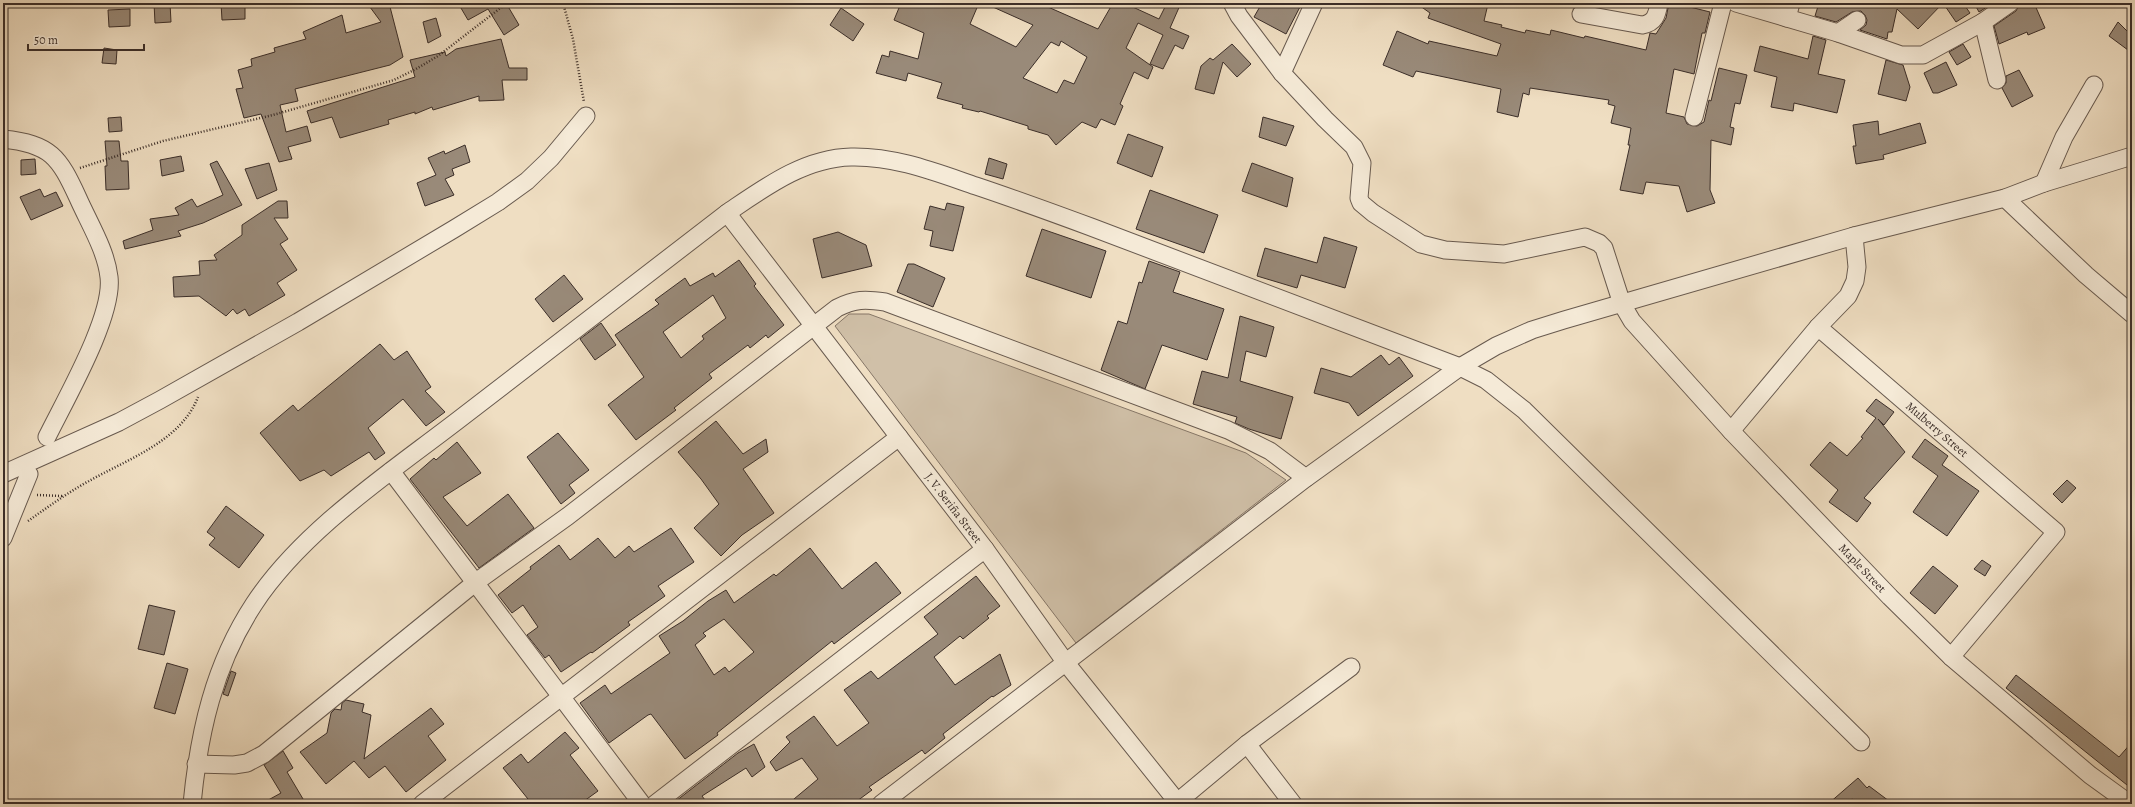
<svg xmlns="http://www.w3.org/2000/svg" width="2135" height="807" viewBox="0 0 2135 807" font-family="Alegreya,serif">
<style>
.green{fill:#d0c0a8;stroke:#867768}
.building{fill:#998a79;stroke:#3b2e29;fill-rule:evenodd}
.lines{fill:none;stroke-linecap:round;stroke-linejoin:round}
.minor-casing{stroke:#685a4f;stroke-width:19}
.path{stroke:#3b2e29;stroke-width:2.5;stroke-dasharray:1 2;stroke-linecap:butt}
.minor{stroke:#f5ead7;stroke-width:17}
.labels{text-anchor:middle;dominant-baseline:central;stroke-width:4;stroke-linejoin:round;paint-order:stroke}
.street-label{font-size:12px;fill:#3b2e29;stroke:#f5ead7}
</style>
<rect width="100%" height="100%" fill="#efdec2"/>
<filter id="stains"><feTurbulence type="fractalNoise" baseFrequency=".005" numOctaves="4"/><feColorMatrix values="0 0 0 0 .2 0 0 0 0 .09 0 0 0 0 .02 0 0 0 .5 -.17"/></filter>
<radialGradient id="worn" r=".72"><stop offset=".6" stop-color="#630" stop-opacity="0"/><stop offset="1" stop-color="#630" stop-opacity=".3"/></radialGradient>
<path class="green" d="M849,314H869L1246,453L1286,480L1076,643L835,326Z"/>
<path class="building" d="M154,3H170L171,22L155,23Z
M221,3H245V19L222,20Z
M367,3H389L403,57L390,65L295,89L298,101L280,105L286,132L307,126L311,141L288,147L292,159L279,162L261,114L244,118L236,89L243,88L238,70L252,66L251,59L275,52L274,48L306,39L303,32L342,15L346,33L381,22Z
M458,3H506L519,25L504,35L488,9L468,20Z
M901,3H979L970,24L1016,47L1033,25L984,3H1050L1048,7L1098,29L1113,3H1124L1159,19L1167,3H1181L1170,28L1189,36L1183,49L1175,45L1163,69L1150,64L1163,35L1138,23L1126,48L1153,67L1148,79L1134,72L1120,104L1123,106L1115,125L1101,119L1096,128L1082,122L1056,145L1048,135L1028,129V126L980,111L979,112L962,108L963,105L937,98L942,83L908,73L906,81L876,73L882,55L889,57L890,51L918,59L924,33L894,20ZM1061,41L1087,57L1074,84L1064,80L1057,93L1023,78L1051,42L1059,46Z
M1262,3H1302L1286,34L1254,17Z
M1416,3H1481L1488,4L1484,21L1502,25L1501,27L1525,33L1526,30L1550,35L1551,30L1584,38L1585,36L1646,50L1650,33L1656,34L1666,18L1669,3H1691L1690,7L1710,12L1705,33H1702L1694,74L1674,69L1666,113L1684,117L1687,124L1697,126L1704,122L1709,100L1711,101L1719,68L1747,75L1740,104L1735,103L1730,127L1734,128L1731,145L1711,140L1710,190L1715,203L1687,212L1679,186L1646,182L1643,194L1620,190L1630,145H1628L1631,128L1611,123L1615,106L1608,104L1609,100L1530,88L1529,95L1523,93L1518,117L1497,112L1501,89L1416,71L1413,77L1383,65L1397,31L1428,44L1429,41L1497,56L1501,44L1428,18L1430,13Z
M1819,3H1963L1970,13L1956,22L1943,3L1918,29L1897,9L1892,32H1888L1887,39L1860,30L1866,25L1867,20L1865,15L1861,11L1852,12L1836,22L1815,16Z
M1974,3H1993L1979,12Z
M2020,3H2034L2045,28L2028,35L2027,32L1999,44L1994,26L2016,11Z
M841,8L864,24L853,41L830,25Z
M130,9V26L109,27L108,10Z
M436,18L441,36L428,43L423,22Z
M2118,22L2132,36V53L2109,36Z
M1813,36L1826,40L1818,74L1845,80L1837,113L1794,103L1793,111L1771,107L1777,77L1754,71L1760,46L1808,59Z
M501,39L509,68H527V80H502L504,100L479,101V96L433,110L432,107L415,114V112L388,120L389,124L340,138L332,117L311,123L307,111L415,77L410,60L445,52L446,56L456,49Z
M1232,44L1251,64L1237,77L1223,62L1214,94L1195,89L1201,66L1210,58L1213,60Z
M1963,44L1971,57L1957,65L1949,52Z
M104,48L117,50L116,64L102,63Z
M1886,60L1903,65L1910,87L1906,101L1878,94Z
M1946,62L1957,85L1938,93H1933L1924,73Z
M2019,70L2033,96L2012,107L2002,88L2006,83V76Z
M121,117L122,131L109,132L108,118Z
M1263,117L1294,126L1286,146L1259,137Z
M1878,121L1879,135L1920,123L1926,143L1883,155L1884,159L1856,164L1853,146H1856L1853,125Z
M1128,134L1163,147L1152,177L1117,163Z
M105,141H119L121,161H128L129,189L106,190L105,166H107Z
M465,145L470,162L452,169L454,175L445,179L454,195L425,206L417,183L436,175L428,158L444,151L445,154Z
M181,156L184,171L162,176L160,160Z
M989,158L1007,164L1003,179L985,174Z
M35,159L36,174L21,175V160Z
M217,161L242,205L203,223L178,231L181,236L125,249L123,241L153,230L150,219L179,215L175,208L192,199L197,207L223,195L210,164Z
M269,163L277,190L257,199L245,169Z
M1252,163L1293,178L1287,207L1242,191Z
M40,189L44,197L56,192L63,206L31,220L20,197Z
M1150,190L1218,215L1204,253L1136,229Z
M278,201H287L288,218H274L288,239L280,244L297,270L277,283L285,295L249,316L245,309L237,314L233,309L226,316L199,296L174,297L173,277L200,275L199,261L217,260L214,255L242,235V225Z
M947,203L964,207L953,251L930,246L933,231L924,229L930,206L945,210Z
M1042,229L1106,251L1091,298L1026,276Z
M838,232L866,245L872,266L822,278L813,239Z
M1324,237L1357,247L1345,288L1301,275L1297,288L1257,276L1265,248L1317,263Z
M739,260L756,284L754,286L784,325L768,338L766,335L750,348L748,345L709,374L712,378L674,408L676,410L636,440L608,405L644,377L615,335L659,304L655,300L685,278L690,286L713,273L715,277ZM713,295L726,318L702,336L704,339L681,358L663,332Z
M1149,261L1180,272L1173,292L1224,309L1207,360L1162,345L1145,389L1101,370L1118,321L1127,324L1139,282L1142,283Z
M908,264H914L945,278L933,307L897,292Z
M564,275L583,299L553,322L535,299Z
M1240,316L1274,327L1266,357L1246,351L1240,381L1293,397L1281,439L1249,429L1235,423L1237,417L1193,404L1202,371L1228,378Z
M601,323L616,345L595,360L580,339Z
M380,344L394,360L407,351L431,387L425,391L445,412L426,426L403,399L368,428L385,453L375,460L369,452L331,476L324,470L300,481L260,433L293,405L298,411Z
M1381,355L1389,365L1399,357L1413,376L1358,416L1349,403L1314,393L1321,368L1351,377Z
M1876,399L1894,412L1884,425L1878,419L1905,452L1864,498L1871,503L1857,522L1829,502L1838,490L1810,465L1830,442L1847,456L1863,438L1861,437L1876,418L1866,411Z
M716,421L743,454L766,439L768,452L743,469L774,513L742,535L721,556L694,528L719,504L701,479L678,452Z
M558,433L589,470L569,485L575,493L561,504L527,457Z
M1925,439L1948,456L1942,465L1979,491L1947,536L1913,512L1938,476L1912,457Z
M457,442L481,473L443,497L467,526L508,494L534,528L479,568L410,479L434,458L436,460Z
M2067,480L2076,488L2062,503L2053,494Z
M226,506L264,535L239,568L209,545L215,538L207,532Z
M671,528L694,562L658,586L665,596L628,622L630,625L592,653L591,652L561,672L549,655L545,658L527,635L538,627L523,605L512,613L498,595L531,569L530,567L559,545L570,560L598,538L615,558L629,546L634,552Z
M810,548L842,589L876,562L901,593L834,644L832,641L717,733L718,735L685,759L651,714L648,715L609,743L580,703L605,685L611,694L670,653L659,636L683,621L708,601L726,590L734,603L774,574L776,576ZM724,619L754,652L729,672L725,667L714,675L695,645L706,636L703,633Z
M1982,560L1991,566L1985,576L1974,569Z
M1933,566L1958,586L1935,614L1910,593Z
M976,576L1000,606L987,616L989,618L963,639L960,636L934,657L955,685L1000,654L1011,685L993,697L992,696L943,734L945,738L925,754L922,750L869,787L872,790L853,804H788L818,779L802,758L776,771L770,762L790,742L786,737L814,716L837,746L869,723L844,690L871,671L878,679L938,634L924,617Z
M149,605L175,611L164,655L138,649Z
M167,663L188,669L175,714L154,708Z
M231,671L236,673L228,696L223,694Z
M2016,675L2119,757L2132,742V789L2006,688Z
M346,700L364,704L362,712L371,715L364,759L431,708L444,724L428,736L446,760L406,792L385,766L369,778L354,761L326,784L300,752L327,733L331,713L335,709L341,710L342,703Z
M565,732L579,748L570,755L598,791L580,804H532L503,768L521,754L528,763Z
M754,744L765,767L752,777L746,768L702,796L708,804H672L738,753Z
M283,751L293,768L287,772L306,804H261L281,793L264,765Z
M1858,778L1867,788L1869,786L1893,804H1860L1852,799L1846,804H1828Z"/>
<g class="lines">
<g class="minor-casing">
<g id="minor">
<path id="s1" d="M1232,3L1239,16L1282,73L1325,119L1354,147L1362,163L1359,198L1361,203L1373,213L1421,244L1445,250L1504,254L1585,237L1599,243L1604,248L1622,304L1632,321L1731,431L1890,597L1951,657L2090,775L2130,804"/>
<path d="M1736,3L1838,33L1901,55H1923L1983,22L2010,3"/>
<path d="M1581,14L1642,25C1655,23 1657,15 1659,3"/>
<path d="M1787,18L1791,3"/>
<path d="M1983,22L1997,80"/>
<path d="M1838,33L1857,20"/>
<path d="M1282,73L1314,3"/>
<path d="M1694,117L1723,3"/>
<path d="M3,139C51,144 59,157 78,198C89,223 106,250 109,277C114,316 65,400 47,437"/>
<path d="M2044,183L2064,137L2094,85"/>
<path d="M2005,198L2086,275L2132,314"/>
<path id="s2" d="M727,213L985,549L1066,663L1179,804"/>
<path id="s3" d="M1818,327L2056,532L1951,657"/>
<path d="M1731,431L1818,327L1848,296L1855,281L1857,267L1854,236"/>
<path d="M391,471L642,804"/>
<path d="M3,474L119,422L160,400L298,322L454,229L498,202L527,181L551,158L586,116"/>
<path d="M3,538L29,474"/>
<path d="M1247,744L1293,804"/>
<path d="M196,764L234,765L247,763L264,754L476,582L568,516L837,308C855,299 865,299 885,302L1228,430L1270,451L1306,478"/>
<path d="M192,804C199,732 214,665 254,604C302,531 388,474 457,421C547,352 637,282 727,213C764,188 804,158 851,157C895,156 935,172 976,186C1015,199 1053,213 1091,227C1214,274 1337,321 1460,367L1486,380L1524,410L1861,742"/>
<path d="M422,804L899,437"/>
<path d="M655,804L985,549"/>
<path d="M881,804L1306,478L1460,367L1496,346L1532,330L1564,320L1854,236L2005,198L2044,183L2132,156"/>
<path d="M1175,804L1247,744L1351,667"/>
</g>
</g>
<path class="path" d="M563,3L573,39L584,102
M80,168L163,141L273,115L394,80L416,69L438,56L507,3
M37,495L62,496
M28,521C48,507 67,493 89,481C128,459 181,441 198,397"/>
<use href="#minor" class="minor"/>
</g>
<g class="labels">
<g class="street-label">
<text stroke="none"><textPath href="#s3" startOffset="157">Mulberry Street</textPath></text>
<text stroke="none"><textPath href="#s2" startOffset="372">J. V. Seriña Street</textPath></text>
<text stroke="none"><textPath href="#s1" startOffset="926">Maple Street</textPath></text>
</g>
</g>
<rect width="2135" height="807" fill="none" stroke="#efdec2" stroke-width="16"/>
<rect x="4" y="4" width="2127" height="799" fill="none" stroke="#3b2e29" stroke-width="2"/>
<rect x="8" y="8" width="2119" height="791" fill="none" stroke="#3b2e29"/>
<path d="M28 44v6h116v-6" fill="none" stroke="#3b2e29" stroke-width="2"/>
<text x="34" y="44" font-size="12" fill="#3b2e29" stroke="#f5ead7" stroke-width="3" paint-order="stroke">50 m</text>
<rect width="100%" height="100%" filter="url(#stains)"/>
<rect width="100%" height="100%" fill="url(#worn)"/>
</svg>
